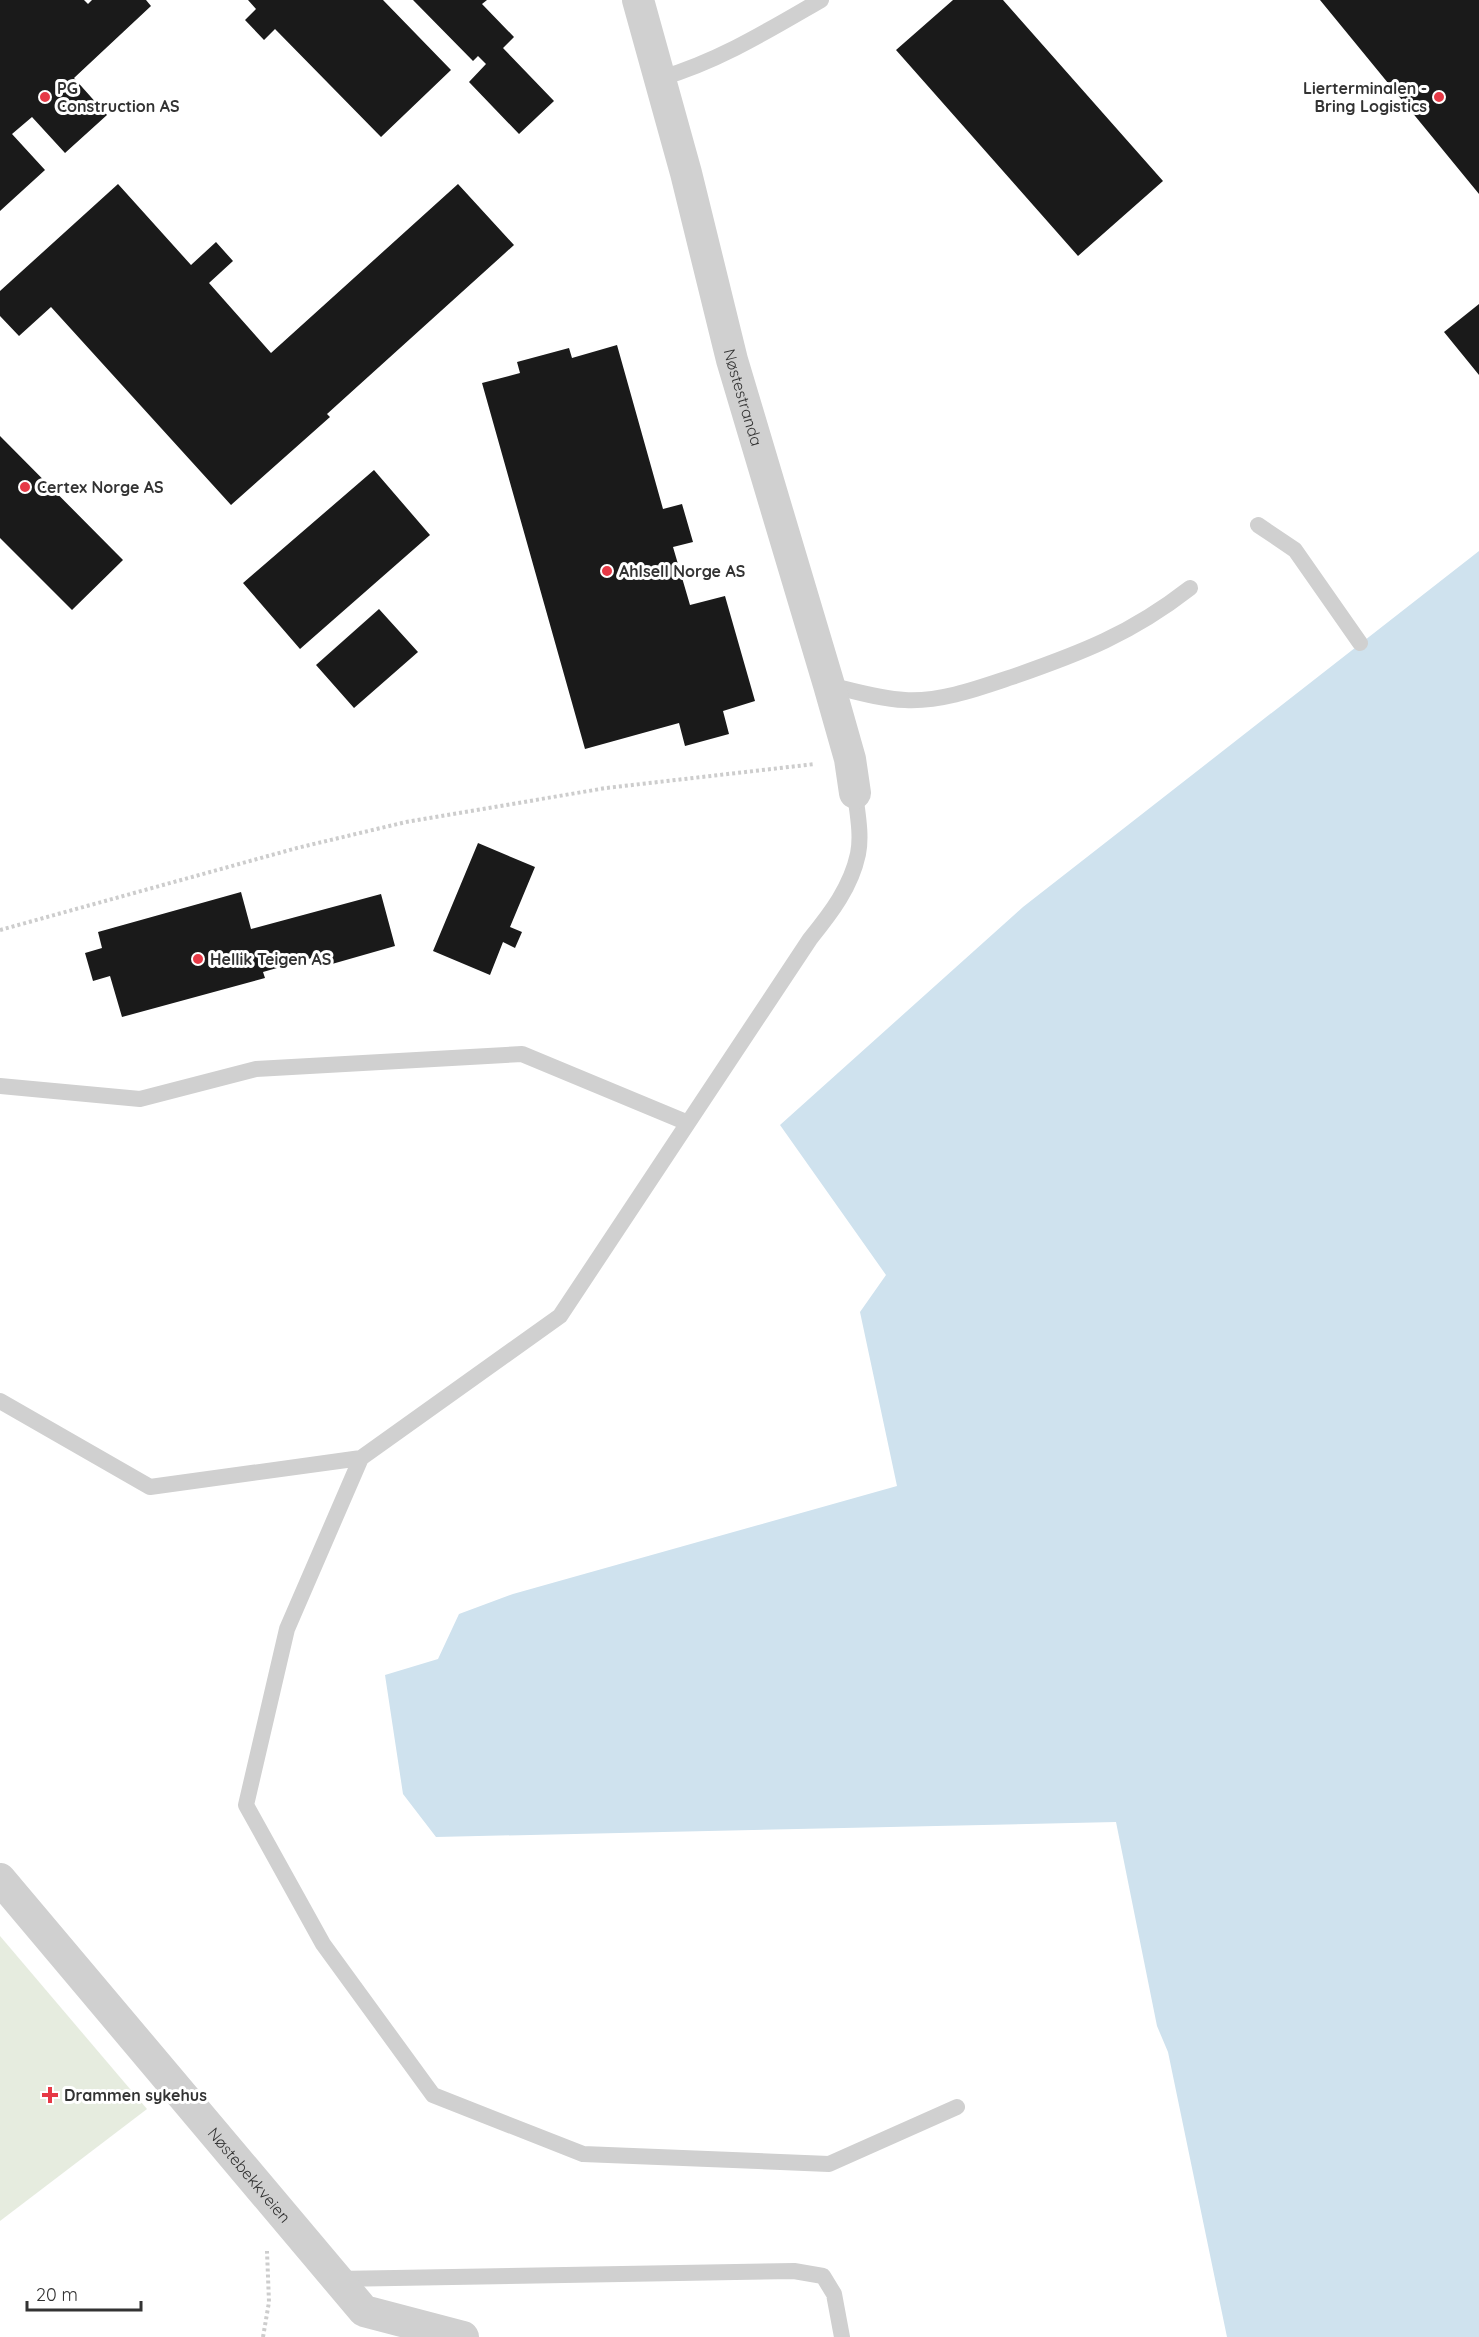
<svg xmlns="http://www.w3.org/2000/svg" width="1479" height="2337" viewBox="0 0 1479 2337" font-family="Quicksand,sans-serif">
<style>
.green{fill:#e6ecdf}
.water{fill:#cfe2ee}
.building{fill:#1a1a1a}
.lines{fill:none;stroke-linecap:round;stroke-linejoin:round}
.path{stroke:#cdcdcd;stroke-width:4;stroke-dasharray:3 3;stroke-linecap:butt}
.service{stroke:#d0d0d0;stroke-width:16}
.minor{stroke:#d0d0d0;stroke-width:32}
.poi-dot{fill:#e63946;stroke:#fff;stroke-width:2}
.labels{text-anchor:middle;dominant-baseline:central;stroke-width:6;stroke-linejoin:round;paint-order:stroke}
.poi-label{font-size:16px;font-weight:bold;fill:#333;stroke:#fff;text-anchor:start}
.street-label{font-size:16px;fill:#333;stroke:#fff}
</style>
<rect width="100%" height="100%" fill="#fff"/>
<path class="green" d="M0,1936L147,2109L0,2221Z"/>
<path class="water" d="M1479,551V2337H1227L1168,2052L1157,2026L1116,1822L436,1837L403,1794L385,1675L438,1659L459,1614L513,1594L897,1486L860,1312L886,1275L780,1125L1023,907Z"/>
<path class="building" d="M0,0H84L88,4L92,0H146L151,6L74,78L107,115L65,153L32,117L12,134L45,170L0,211Z
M248,0H383L451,70L381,137L275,29L264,40L245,20L256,9Z
M413,0H487L482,4L514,37L503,48L554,101L519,134L469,82L486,64L478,56L473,61Z
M953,0H1003L1163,181L1078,256L896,50Z
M1320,0H1479V194Z
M118,184L191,265L216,242L233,261L209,283L271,353L458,184L514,245L327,414L330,417L231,505L51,307L19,336L0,316V291Z
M1479,304V375L1444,332Z
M617,345L663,509L682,504L693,542L673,547L690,605L725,596L755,701L723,711L729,734L685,746L679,723L585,749L482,383L520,373L517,362L569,348L572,358Z
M0,436L123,560L72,610L0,538Z
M374,470L430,535L300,649L243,583Z
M379,609L418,652L354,708L316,665Z
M478,843L535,867L510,927L522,932L515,948L503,942L490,975L433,951Z
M241,892L251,929L381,894L395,946L332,964L329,953L263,972L265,978L122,1017L110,976L93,981L85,953L102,948L98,932Z"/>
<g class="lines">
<path class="path" d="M0,930L297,848L406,822L606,788L815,764
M263,2337L269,2302L267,2251"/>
<path class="service" d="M661,78C719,61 769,30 821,0
M1258,525L1295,550L1360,643
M829,685C854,691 880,699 905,700C941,702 979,688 1012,677C1081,653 1131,634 1190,588
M855,793C857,811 862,835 858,854C851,887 831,913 810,939L560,1316L361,1458L287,1629L246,1805L323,1944L433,2095L583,2154L829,2164L957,2107
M0,1086L140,1099L256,1069L522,1054L688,1123
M0,1401L150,1487L361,1458
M337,2279L794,2271L823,2276L834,2294L842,2337"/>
<g class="minor">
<path id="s1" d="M638,0L686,173L732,360L829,685L850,759L855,793"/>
<path id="s2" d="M0,1879L364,2311L463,2337"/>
</g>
</g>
<g class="poi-dot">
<circle cx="45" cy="97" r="6"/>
<circle cx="1439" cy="97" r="6"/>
<circle cx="25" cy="487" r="6"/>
<circle cx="607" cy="571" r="6"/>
<circle cx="198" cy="959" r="6"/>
<path d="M47 2086h6v6h6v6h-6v6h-6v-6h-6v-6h6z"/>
</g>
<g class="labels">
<g class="poi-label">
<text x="57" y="88">PG<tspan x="57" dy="18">Construction AS</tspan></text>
<text x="1427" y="88" text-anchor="end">Lierterminalen -<tspan x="1427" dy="18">Bring Logistics</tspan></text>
<text x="37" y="487">Certex Norge AS</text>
<text x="619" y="571">Ahlsell Norge AS</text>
<text x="210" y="959">Hellik Teigen AS</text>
<text x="64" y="2095">Drammen sykehus</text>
</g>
<g class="street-label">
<text stroke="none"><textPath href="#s1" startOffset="411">Nøstestranda</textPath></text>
<text stroke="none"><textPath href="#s2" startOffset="387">Nøstebekkveien</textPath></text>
</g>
</g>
<path d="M27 2301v9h114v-9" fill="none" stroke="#333333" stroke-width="3"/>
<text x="36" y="2301" font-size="18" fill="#333333" stroke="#ffffff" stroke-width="4.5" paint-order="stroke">20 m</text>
</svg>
